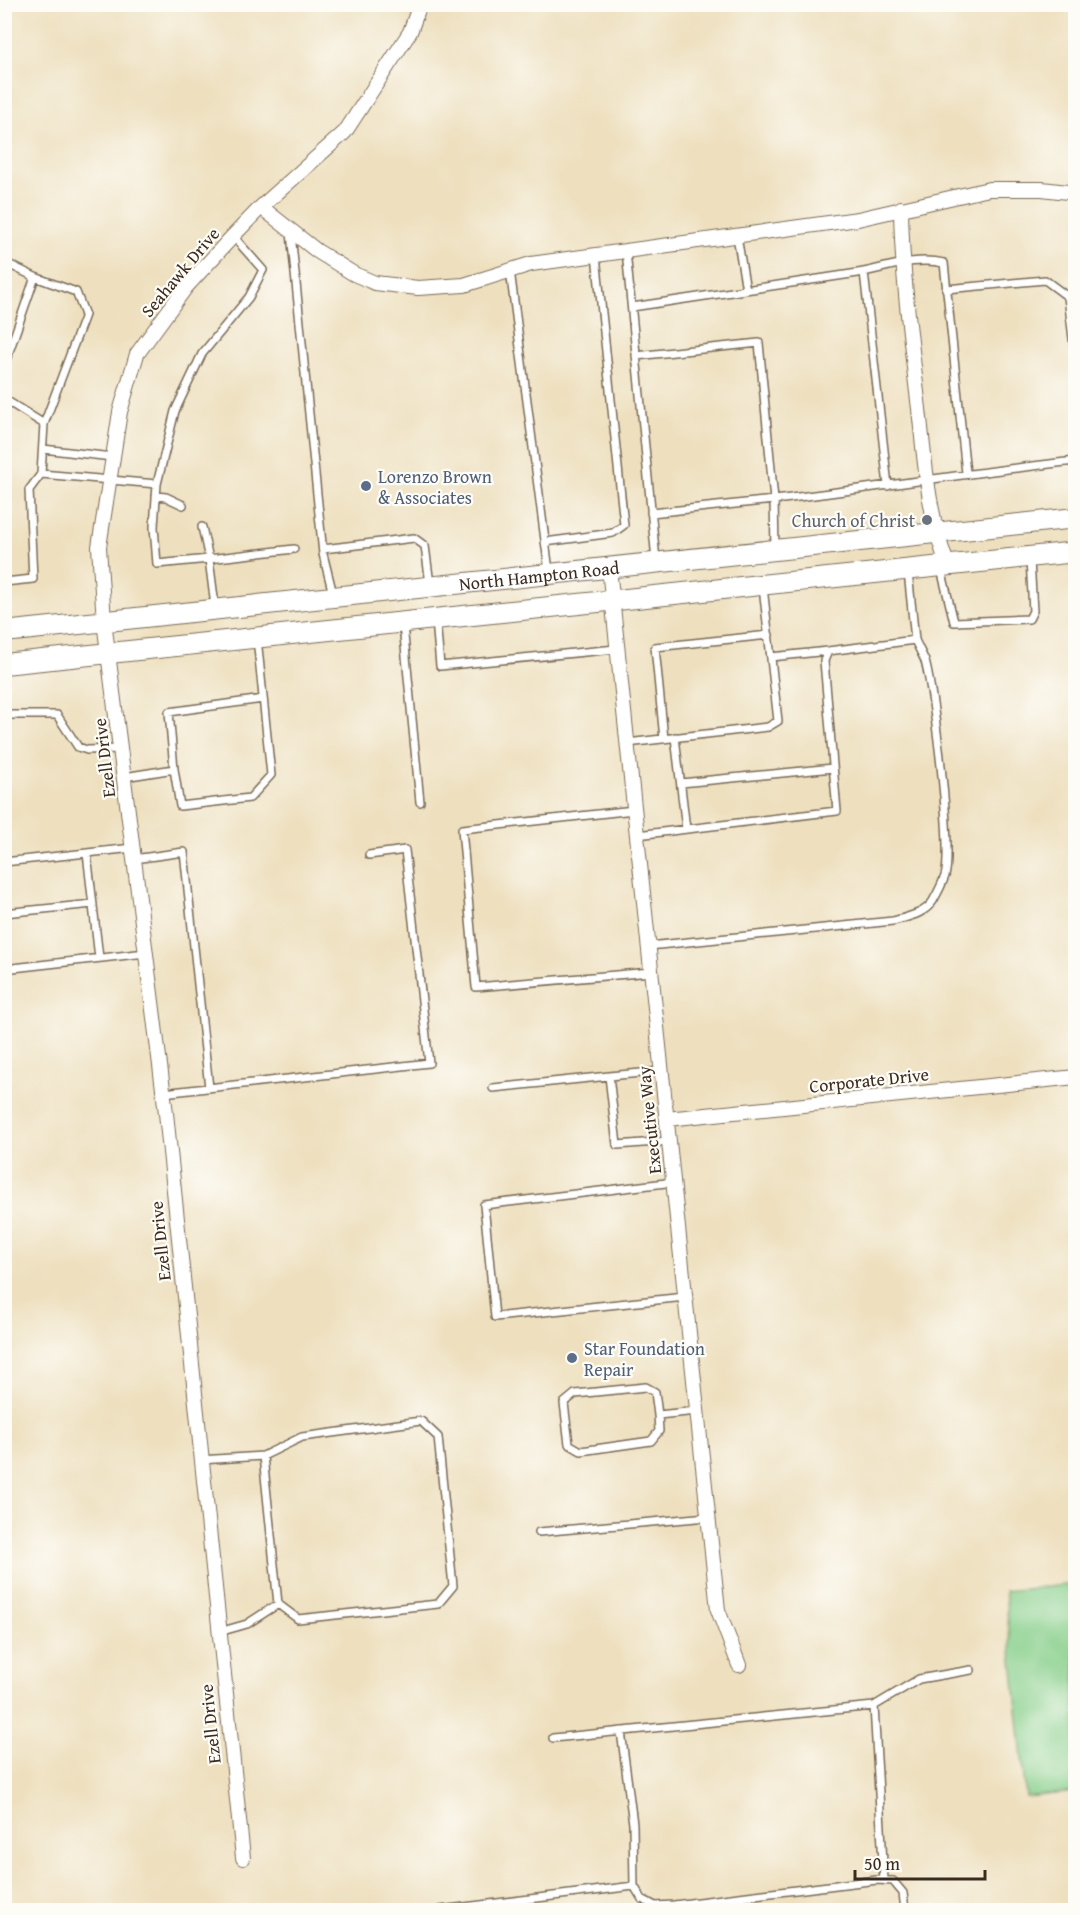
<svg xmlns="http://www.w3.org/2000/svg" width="1080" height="1915" viewBox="0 0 1080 1915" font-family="'Gentium Book Plus',serif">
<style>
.green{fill:#87cf8b;stroke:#617c54;stroke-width:1.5}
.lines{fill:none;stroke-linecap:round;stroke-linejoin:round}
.lane-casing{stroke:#7a6a56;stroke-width:10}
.street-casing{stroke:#7a6a56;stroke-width:16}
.secondary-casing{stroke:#7a6a56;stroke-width:22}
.lane{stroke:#fff;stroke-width:7}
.street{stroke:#fff;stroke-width:14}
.secondary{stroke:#fff;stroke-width:20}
.service-dot{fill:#5c6f8a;stroke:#fdfcf7;stroke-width:2}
.worship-dot{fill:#6b7280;stroke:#fdfcf7;stroke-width:2}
.labels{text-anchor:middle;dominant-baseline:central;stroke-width:4.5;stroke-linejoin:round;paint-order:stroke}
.street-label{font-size:18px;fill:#3b2a1e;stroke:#fdfcf7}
.service-label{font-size:18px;fill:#4e5e75;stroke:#fdfcf7;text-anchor:start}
.worship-label{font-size:18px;fill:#5b616d;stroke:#fdfcf7;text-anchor:end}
</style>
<rect width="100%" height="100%" fill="#fdfcf7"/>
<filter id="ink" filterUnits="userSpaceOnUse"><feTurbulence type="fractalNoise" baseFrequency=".0167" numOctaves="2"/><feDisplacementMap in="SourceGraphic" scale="12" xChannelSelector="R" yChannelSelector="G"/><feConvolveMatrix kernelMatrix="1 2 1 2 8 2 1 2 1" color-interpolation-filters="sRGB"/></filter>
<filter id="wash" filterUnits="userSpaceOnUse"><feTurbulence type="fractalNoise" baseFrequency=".008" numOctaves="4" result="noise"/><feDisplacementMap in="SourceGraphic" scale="24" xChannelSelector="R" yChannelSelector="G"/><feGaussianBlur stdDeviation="1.35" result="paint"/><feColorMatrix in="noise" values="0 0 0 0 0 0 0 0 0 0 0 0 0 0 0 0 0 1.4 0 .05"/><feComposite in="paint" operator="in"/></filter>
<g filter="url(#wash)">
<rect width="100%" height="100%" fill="#eee0bf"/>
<path class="green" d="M1075,1584V1792L1026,1797L1005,1591Z"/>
</g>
<g filter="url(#ink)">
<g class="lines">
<g class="lane-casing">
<path id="lane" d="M460,4H467
M291,233L323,554L333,594
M737,236L746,290
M626,251L656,560
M4,262L35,277
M510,270L549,571
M864,272L888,486
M946,289L1045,280L1068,297L1076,364
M632,307C707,296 783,284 858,273C887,268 915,256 944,263L966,473
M636,356L759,343L774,500C874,488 974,472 1076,461
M4,366L35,277L76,292L85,315L44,424L4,399
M43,449L112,457
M41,474L157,484L154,527L157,564L209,559L215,606
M157,484L175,411L202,354L249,297L263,270L233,236
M156,496L166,497L183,505
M651,513L774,500L775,548
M202,527L209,559L294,549
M545,542L613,533L624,525L596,255
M323,549L414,538L425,546L430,584
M1072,555L1076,586
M941,569L954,622L1029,619L1033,611L1030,560
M4,582L33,579L29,490L41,474L44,424
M436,620L440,666L616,649
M403,625L420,802
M771,657L828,651
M4,715H57L78,747L87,750L121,749
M675,737L686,829
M664,739L655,647L769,635
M627,743L768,727L778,721L763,587
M174,769L169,712L263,699
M124,777L174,769L180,806L250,798L271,775L257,638
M681,783L833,768
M634,810L462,829L476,987L651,972
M637,835L837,811L824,661L828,651L915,640L908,572
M87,853L99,958
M134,859L184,852L209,1088
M4,862L133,848
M4,913L93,904
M649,946L893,921C907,917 925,914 933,901C937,894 942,884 945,876C953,847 934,693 925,661C922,654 918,647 915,640
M4,969L146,953
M662,1071L609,1076L617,1145L669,1141
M493,1088L609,1076
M163,1093L429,1063L405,850L369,855
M674,1182L484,1205L495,1317L685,1297
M658,1415L659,1431L651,1441L581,1451L569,1444L564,1403L575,1394L646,1387L655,1392L658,1415L697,1411
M263,1456L302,1437L421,1421L438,1437L453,1586L438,1604L298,1619L278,1604
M200,1460L263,1456L278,1604L247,1624L219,1632
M539,1532L708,1517
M874,1706L884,1880
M621,1731L633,1824L634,1886L642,1899L655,1906L674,1905L877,1880L893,1881L903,1893L905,1910
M553,1738L874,1706L919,1679L971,1670
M440,1910L634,1886"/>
</g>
<g class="street-casing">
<path id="street" d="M261,207L317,251L354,274L375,283L418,288L464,285L531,264L858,219L989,189H1042L1076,193
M901,208C902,276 911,342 919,409C925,463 928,515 948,566
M609,568L718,1610L739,1665
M667,1119L1076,1077
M243,1858L166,1113L104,621L99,547L120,412L137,354L186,287L233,236L261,207L345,132L410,32L420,4"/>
</g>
<g class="secondary-casing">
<g id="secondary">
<path id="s1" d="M4,632L1076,518"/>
<path d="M4,664L1076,552"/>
</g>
</g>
<use href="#lane" class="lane"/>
<use href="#street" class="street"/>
<use href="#secondary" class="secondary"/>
</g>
</g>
<g class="service-dot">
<circle cx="366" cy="486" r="6"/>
<circle cx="572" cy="1358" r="6"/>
</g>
<circle class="worship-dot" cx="927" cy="520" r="6"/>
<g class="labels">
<g class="street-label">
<text transform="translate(180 272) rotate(-50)">Seahawk Drive</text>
<text stroke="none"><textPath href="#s1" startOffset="538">North Hampton Road</textPath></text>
<text transform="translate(104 758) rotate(-97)">Ezell Drive</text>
<text transform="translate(869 1080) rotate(-6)">Corporate Drive</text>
<text transform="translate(649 1120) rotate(-96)">Executive Way</text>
<text transform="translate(160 1241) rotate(-96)">Ezell Drive</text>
<text transform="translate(210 1724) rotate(-96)">Ezell Drive</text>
</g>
<g class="service-label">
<text x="378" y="476">Lorenzo Brown<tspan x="378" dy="21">&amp; Associates</tspan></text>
<text x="584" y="1348">Star Foundation<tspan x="584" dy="21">Repair</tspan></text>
</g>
<g class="worship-label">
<text x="915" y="520">Church of Christ</text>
</g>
</g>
<rect width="1080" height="1915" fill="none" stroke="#fdfcf7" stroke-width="24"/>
<path d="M855 1870v9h130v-9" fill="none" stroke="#3b2a1e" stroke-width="3"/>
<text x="864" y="1870" font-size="18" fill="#3b2a1e" stroke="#fdfcf7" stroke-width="4.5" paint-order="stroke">50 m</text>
</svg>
